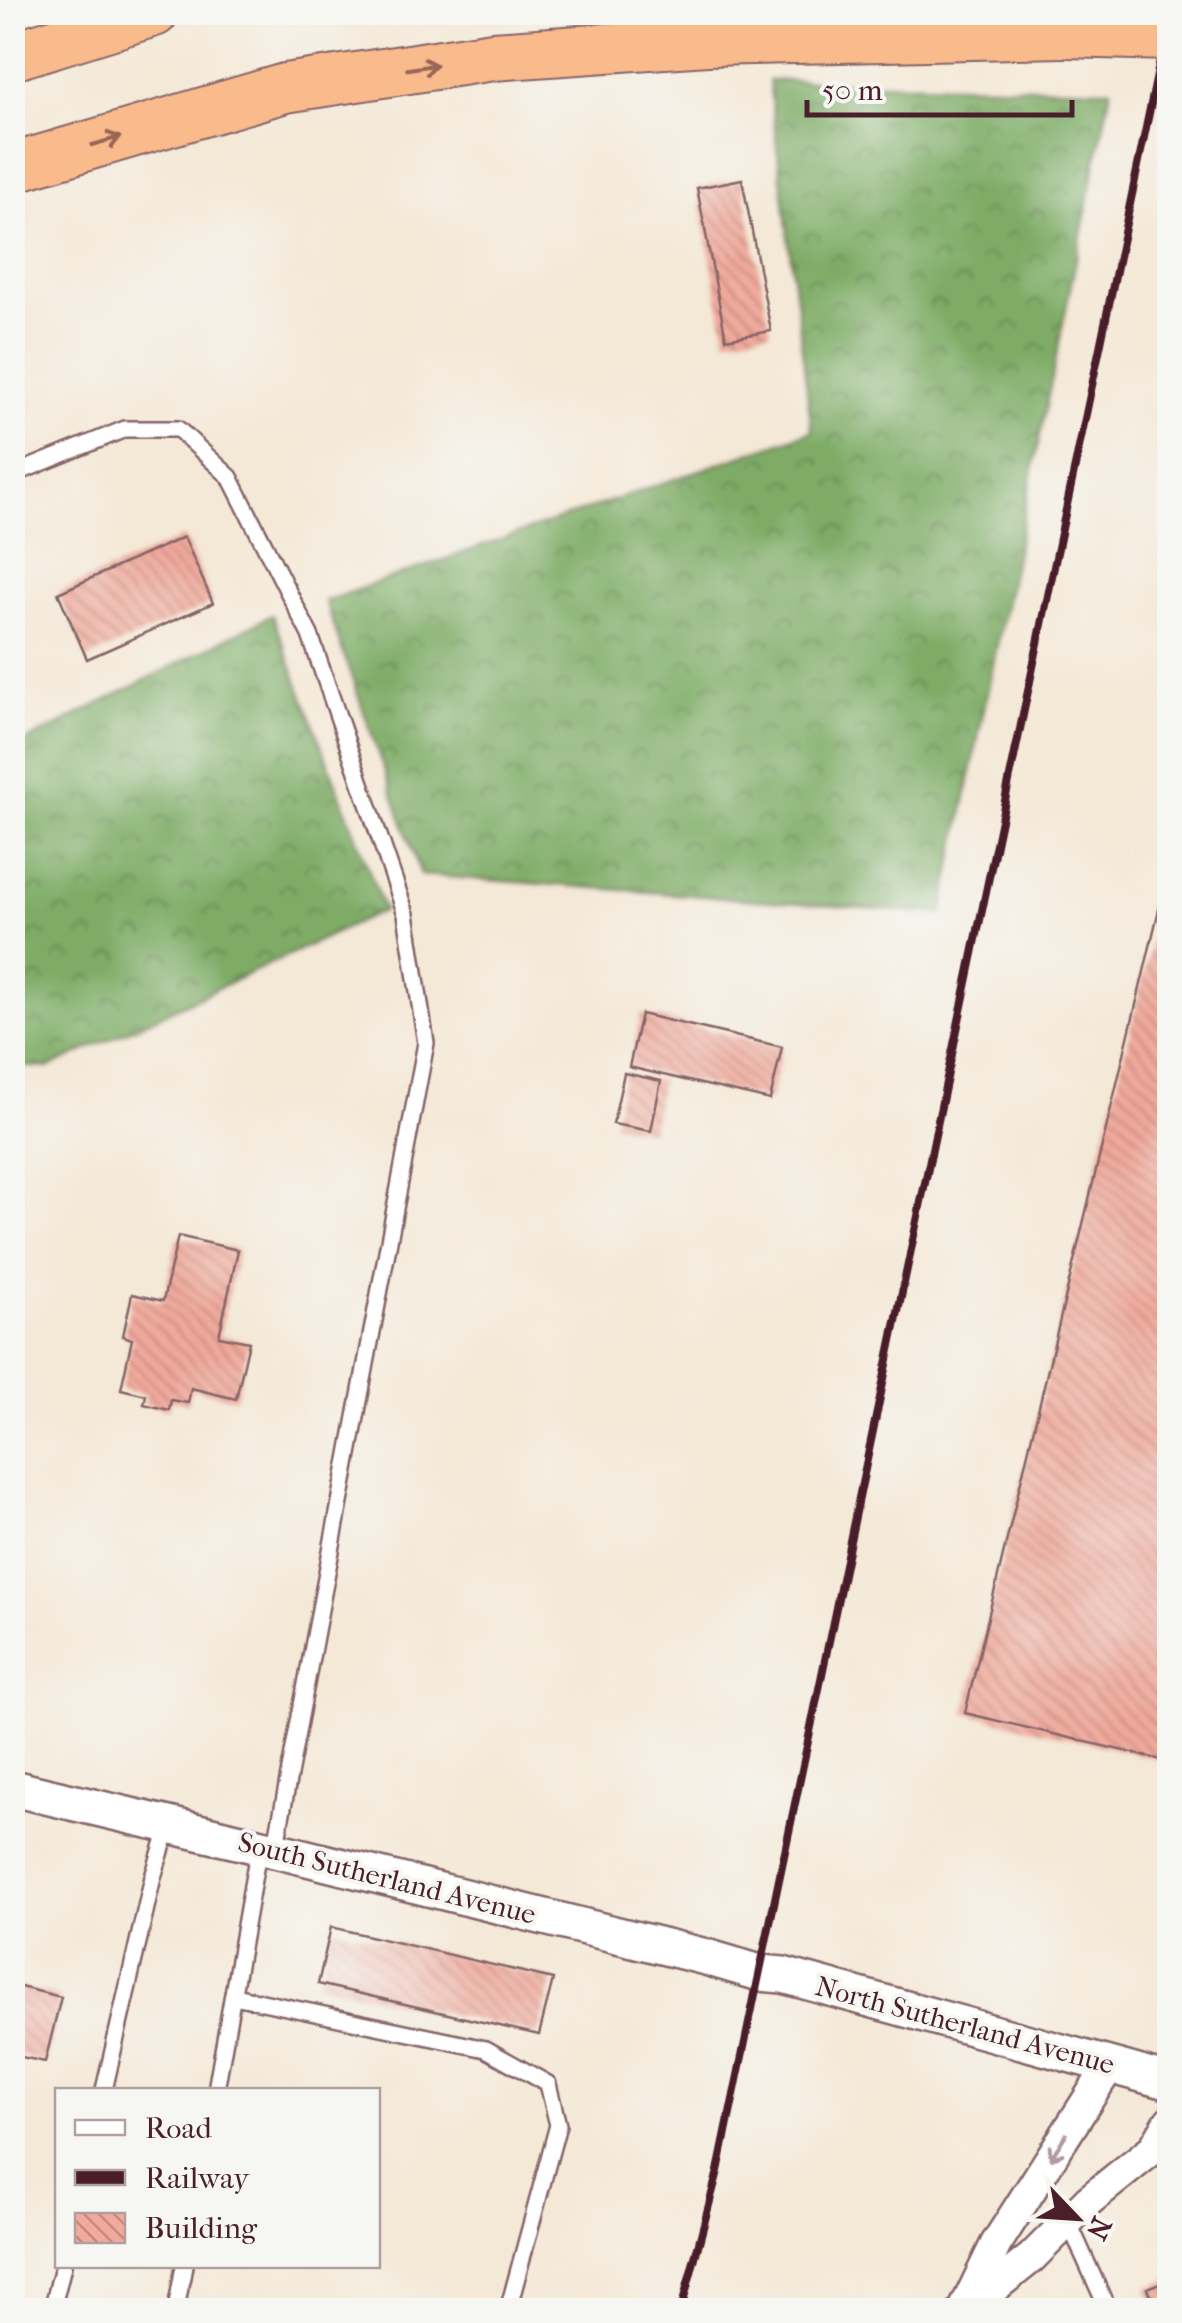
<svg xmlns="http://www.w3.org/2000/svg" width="1182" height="2323" viewBox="0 0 1182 2323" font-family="'IM FELL French Canon',serif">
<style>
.forest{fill:url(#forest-crowns);stroke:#646648;stroke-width:2.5}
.building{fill:url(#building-back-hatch)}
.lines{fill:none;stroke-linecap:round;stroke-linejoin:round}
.service-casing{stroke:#866567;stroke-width:20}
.minor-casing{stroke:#866567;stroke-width:35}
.tertiary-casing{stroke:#866567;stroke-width:40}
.trunk-casing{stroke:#866567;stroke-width:52}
.service{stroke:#fff;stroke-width:15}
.minor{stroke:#fff;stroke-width:30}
.tertiary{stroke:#fff;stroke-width:35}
.trunk{stroke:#fabb8c;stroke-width:48}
.rail{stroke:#4a1f2b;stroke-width:8}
.trunk-bridge-casing{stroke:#866567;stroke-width:52;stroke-linecap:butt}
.trunk-bridge{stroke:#fabb8c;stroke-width:48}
.oneway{stroke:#996557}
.oneway2{stroke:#ae9aa0}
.labels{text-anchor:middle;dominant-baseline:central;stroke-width:8;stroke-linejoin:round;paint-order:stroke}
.street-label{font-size:28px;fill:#4a1f2b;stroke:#f6f6f2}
</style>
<defs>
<pattern id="forest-crowns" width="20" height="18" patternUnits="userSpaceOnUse" patternTransform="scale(2.5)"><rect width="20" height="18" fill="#7eac66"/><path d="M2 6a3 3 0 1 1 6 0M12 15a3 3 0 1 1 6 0" fill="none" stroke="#698b54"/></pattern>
<pattern id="building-back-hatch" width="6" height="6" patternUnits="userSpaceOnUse" patternTransform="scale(2.5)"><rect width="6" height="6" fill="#f1aa9c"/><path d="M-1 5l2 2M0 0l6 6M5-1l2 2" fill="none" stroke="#c58a7f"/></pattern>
</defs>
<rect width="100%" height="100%" fill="#f6f6f2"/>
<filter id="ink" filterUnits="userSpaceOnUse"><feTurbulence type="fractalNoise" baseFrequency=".01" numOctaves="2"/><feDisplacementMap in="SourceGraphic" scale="20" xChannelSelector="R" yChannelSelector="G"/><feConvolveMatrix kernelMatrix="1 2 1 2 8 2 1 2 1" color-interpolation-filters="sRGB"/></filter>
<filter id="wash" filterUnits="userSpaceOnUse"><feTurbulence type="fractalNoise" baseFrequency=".0048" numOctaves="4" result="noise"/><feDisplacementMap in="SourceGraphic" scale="40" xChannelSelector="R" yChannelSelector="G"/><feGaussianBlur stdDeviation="2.25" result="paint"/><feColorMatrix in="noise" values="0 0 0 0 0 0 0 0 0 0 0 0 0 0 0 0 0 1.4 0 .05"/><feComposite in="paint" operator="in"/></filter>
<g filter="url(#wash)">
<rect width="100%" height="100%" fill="#f4e8d6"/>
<path class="forest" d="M769,80L1111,89L942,914L421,875L325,601L812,431Z
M272,615L384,910L48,1068L13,1065V748Z"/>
<g id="blocks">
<path class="building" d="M742,179L771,331L726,339L697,188Z
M184,537L213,603L87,659L58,593Z
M1168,872H1170V1762L965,1713Z
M641,1014L782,1047L770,1100L629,1067Z
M624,1073L661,1081L651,1131L613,1124Z
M178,1236L238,1250L219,1336L249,1342L236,1399L191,1388L188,1403L171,1400L169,1410L144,1404L146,1395L121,1389L132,1339L123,1336L132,1294L163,1301Z
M331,1927L553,1979L539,2035L318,1984Z
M12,1985L61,1997L45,2062L12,2055Z
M1170,2279V2310H1156L1147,2288Z"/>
</g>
</g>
<g filter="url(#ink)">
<use href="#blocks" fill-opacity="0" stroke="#866567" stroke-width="2.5"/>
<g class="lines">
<g class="service-casing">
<path id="service" d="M12,475L125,429H178L230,477L310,635L406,914L426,1043L275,1850
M234,1996L486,2049L548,2084L558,2125L508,2310
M104,2090L153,1877L169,1825
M216,2090L259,1846
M1068,2221L1108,2310
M52,2310L63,2266
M176,2310L184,2266"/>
</g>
<g class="minor-casing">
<path id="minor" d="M972,2305L1031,2258L1088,2201L1154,2148L1170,2121
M964,2310L996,2244L1110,2065"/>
</g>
<g class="tertiary-casing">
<path id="tertiary" d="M12,1788L275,1850L706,1957L760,1973L783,1975L1170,2082"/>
</g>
<g class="trunk-casing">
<path id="trunk" d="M12,56L154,12
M12,168L285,88L493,56L707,41L1066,33"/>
</g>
<use href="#service" class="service"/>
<use href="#minor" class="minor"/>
<use href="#tertiary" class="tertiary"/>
<use href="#trunk" class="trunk"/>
<path class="rail" d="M681,2310L718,2171L1170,13"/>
<g class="trunk-bridge-casing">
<path id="trunk-bridge" d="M1066,33L1170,36"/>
</g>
<use href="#trunk-bridge" class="trunk-bridge"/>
</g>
<defs><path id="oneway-shaft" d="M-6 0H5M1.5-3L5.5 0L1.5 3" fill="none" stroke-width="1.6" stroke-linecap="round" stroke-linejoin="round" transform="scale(2.5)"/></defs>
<g class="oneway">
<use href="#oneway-shaft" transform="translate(422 67) rotate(-9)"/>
<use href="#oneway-shaft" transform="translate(106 141) rotate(-16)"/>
</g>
<use class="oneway2" href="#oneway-shaft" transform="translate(1058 2147) rotate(122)"/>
</g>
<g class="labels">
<g class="street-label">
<text transform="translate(387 1878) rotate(14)">South Sutherland Avenue</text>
<text transform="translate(965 2025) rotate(15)">North Sutherland Avenue</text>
</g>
</g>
<rect width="1182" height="2323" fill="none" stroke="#f6f6f2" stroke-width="50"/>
<rect x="55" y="2088" width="325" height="180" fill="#f6f6f2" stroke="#b1a0a2" stroke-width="2.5"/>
<rect x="75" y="2120" width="50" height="15" fill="#ffffff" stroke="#b1a0a2" stroke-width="2.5"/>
<text x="145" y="2138" font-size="30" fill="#4a1f2b">Road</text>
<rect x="75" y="2170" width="50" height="15" fill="#4a1f2b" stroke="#b1a0a2" stroke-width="2.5"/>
<text x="145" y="2188" font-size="30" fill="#4a1f2b">Railway</text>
<rect x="75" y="2213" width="50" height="30" fill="url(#building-back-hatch)" stroke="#b1a0a2" stroke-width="2.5"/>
<text x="145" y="2238" font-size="30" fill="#4a1f2b">Building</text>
<g transform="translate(1077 2218) rotate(115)" stroke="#f6f6f2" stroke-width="8" paint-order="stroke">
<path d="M0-8L18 38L0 25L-18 38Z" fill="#4a1f2b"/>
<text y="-15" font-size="28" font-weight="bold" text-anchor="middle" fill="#4a1f2b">N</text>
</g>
<path d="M807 100v15h265v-15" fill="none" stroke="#4a1f2b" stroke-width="5"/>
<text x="822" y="100" font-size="30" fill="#4a1f2b" stroke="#f6f6f2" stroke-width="8" paint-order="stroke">50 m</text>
</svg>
